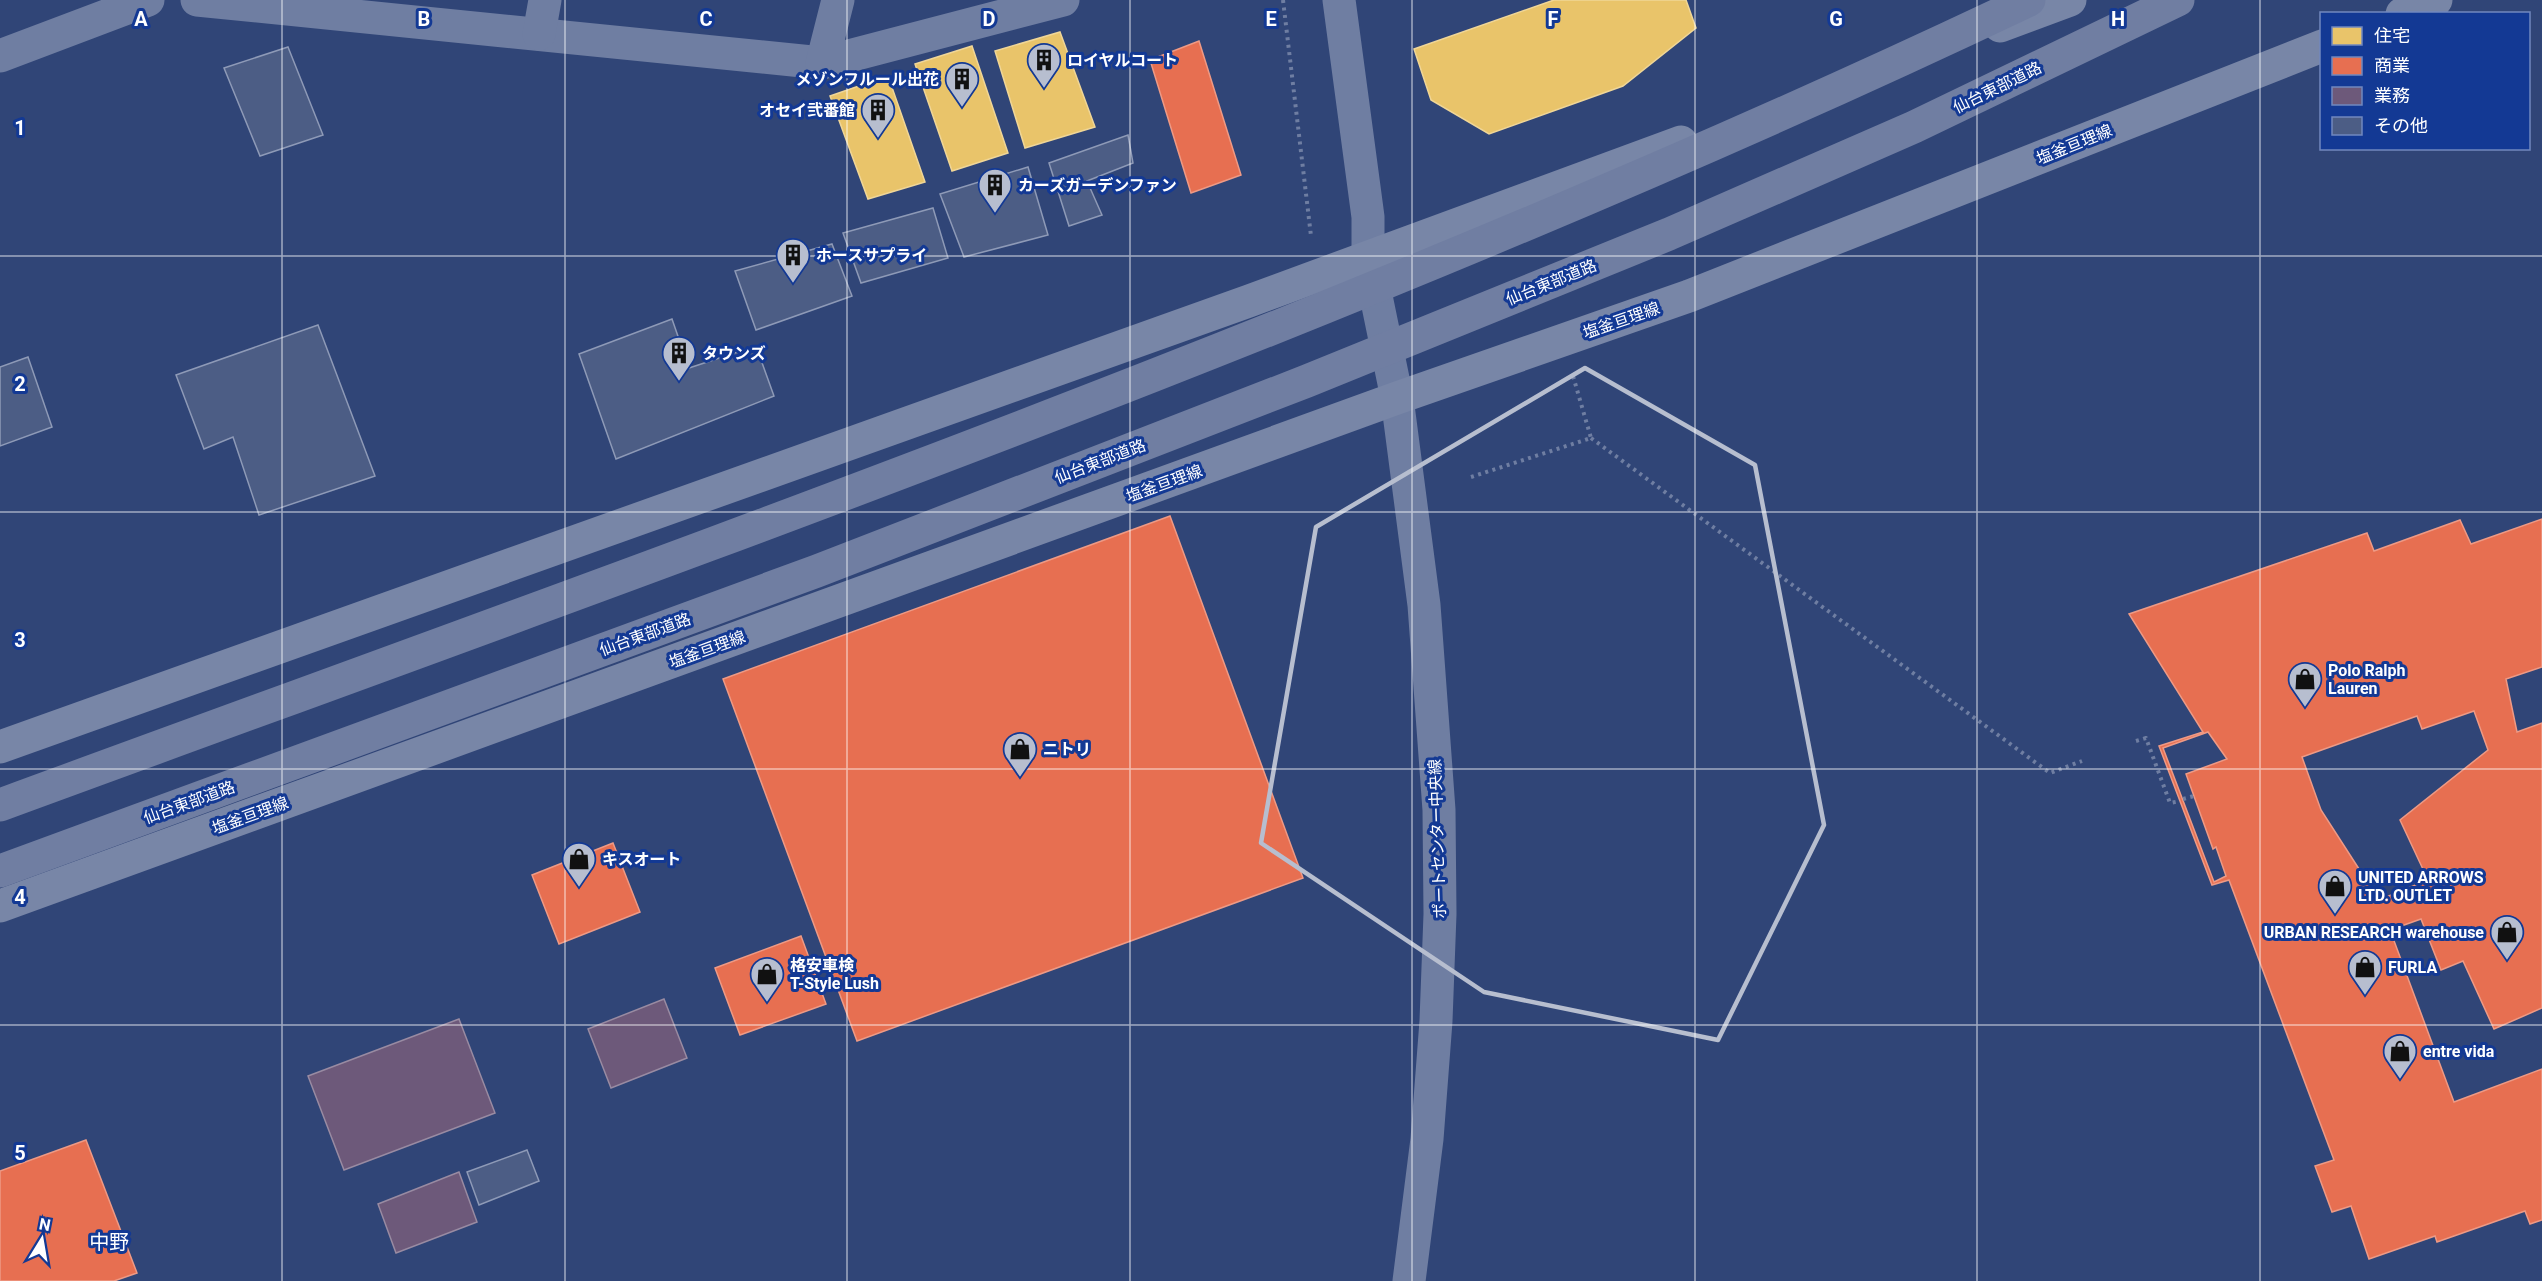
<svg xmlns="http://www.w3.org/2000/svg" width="2542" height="1281" font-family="Roboto,'Noto Sans JP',sans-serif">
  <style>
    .homes { fill: #e9c46a; stroke: #f0d697; stroke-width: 1.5 }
    .shops { fill: #e76f51; stroke: #ee9a85; stroke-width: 1.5; fill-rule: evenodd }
    .offices { fill: #6d597a; stroke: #998ba2; stroke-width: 1.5 }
    .building { fill: #4c5d85; stroke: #8e9ab7; stroke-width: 1.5 }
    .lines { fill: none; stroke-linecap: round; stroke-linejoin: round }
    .path { stroke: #6f7ea2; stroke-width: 4; stroke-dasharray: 3 4.5; stroke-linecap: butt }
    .minor { stroke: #6f7ea2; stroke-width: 33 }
    .major { stroke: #7886a7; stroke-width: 33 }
    .highway-bridge { stroke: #707ea2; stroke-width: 33 }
    .marked { fill: none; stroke: #b7becf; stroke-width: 4.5; stroke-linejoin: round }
    .grid { fill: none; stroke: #fff; stroke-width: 1.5; stroke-opacity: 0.55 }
    .labels { text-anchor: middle; stroke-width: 6; stroke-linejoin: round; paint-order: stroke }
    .poi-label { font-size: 16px; font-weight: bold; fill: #fff; stroke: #133994; text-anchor: start }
    .street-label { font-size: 16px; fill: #fff; stroke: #133994 }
    .quarter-label { font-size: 20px; fill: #fff; stroke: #133994 }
    .grid-label { font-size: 20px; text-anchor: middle; font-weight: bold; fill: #fff; stroke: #133994; stroke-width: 6; stroke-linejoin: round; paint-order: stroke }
  </style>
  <rect width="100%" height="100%" fill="#304577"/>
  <!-- homes -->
  <g class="homes">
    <path d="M1554,0H1686L1696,28L1623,86L1489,134L1431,100L1414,49Z"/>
    <path d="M1060,32L1095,127L1025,148L995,51Z"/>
    <path d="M972,46L1008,153L952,171L915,64Z"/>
    <path d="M888,76L925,182L868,199L830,96Z"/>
  </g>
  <!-- shops -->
  <g class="shops">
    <path d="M1199,41L1241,175L1191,193L1150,60Z"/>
    <path d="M1170,516L1303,878L857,1041L723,679Z"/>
    <path d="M2542,519V667L2506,679L2517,732L2542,723V1008L2494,1029L2463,961L2441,970L2421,919L2390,930L2454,1102L2542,1069V1220L2530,1224L2525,1211L2437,1242L2435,1236L2369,1259L2351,1206L2332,1212L2315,1166L2334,1160L2229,880L2212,885L2159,746L2203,732L2129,614L2367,533L2374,551L2460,520L2471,544ZM2474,711L2488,750L2400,820L2428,880L2379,900L2321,810L2302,757L2417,716L2422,729ZM2208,732L2227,759L2186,774L2213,849L2216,847L2226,876L2214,882L2163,748Z"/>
    <path d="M613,843L640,912L559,944L532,875Z"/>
    <path d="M801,936L826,1004L740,1035L715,968Z"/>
    <path d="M86,1140L137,1273L114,1281H0V1171Z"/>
  </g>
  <!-- offices -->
  <g class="offices">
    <path d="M664,999L687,1058L611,1088L588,1029Z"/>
    <path d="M459,1019L495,1113L344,1170L308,1076Z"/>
    <path d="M459,1172L477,1222L396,1253L378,1204Z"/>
  </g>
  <!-- building -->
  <g class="building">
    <path d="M288,47L323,135L260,156L224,68Z"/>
    <path d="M1128,135L1133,163L1087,181L1102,215L1069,226L1049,163Z"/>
    <path d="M1028,167L1048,235L964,257L940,194Z"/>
    <path d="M933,208L948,258L861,283L843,233Z"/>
    <path d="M832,244L852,296L756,330L735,271Z"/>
    <path d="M672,319L689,368L756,346L774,396L616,459L579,354Z"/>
    <path d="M318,325L375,476L259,515L233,437L204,449L176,375Z"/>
    <path d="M28,357L52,427L0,446V367Z"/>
    <path d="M527,1150L539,1181L479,1205L467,1172Z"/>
  </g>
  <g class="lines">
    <!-- path -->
    <g class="path">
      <path d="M1283,0L1311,236"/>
      <path d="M1591,438L2050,773L2082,761"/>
      <path d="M1471,477L1591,438L1573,376"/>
      <path d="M2136,741L2146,738L2170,803L2180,801"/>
      <path d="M2183,799L2194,796"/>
    </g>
    <!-- minor -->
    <g class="minor">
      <path d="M197,0L822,63"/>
      <path d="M838,0L822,63L1063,0"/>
      <path d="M1339,0L1368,217V257L1397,398L1424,605L1439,810L1440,914L1436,1021L1427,1139L1409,1281"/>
      <path d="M539,34L545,0"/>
      <path d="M0,56L148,0"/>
    </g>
    <!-- major -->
    <g class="major">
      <path d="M2402,14L2436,0"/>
      <path d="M2000,26L2070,0"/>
      <path d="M0,747L1249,301L1681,142"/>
      <path d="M0,906L1397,398L1689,296L2322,46"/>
    </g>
    <!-- highway-bridge -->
    <g class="highway-bridge">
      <path d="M0,805C683,554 1372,313 2029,0"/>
      <path d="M0,871L817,571L1307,381L1669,234L1914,127L2178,0"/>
    </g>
  </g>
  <!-- marked area -->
  <path class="marked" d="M1585,368L1755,465L1824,825L1718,1040L1484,992L1261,843L1316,527Z"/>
  <!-- grid -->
  <path class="grid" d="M282,0V1281M565,0V1281M847,0V1281M1130,0V1281M1412,0V1281M1695,0V1281M1977,0V1281M2260,0V1281M0,256H2542M0,512H2542M0,769H2542M0,1025H2542"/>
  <!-- icons -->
  <defs>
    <g id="building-pin" transform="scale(1.725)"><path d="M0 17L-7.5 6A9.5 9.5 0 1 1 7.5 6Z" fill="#b7becf" stroke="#133994"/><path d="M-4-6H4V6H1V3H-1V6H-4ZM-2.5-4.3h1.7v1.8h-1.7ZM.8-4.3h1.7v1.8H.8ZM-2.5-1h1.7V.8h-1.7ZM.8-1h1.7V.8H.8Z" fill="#111"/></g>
    <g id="shop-pin" transform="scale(1.725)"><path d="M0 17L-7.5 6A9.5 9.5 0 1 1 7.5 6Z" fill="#b7becf" stroke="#133994"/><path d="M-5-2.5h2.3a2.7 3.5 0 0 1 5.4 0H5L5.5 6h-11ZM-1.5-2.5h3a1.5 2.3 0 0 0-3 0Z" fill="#111"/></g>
  </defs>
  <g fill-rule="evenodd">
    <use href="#building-pin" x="1044" y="60"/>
    <use href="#building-pin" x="962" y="79"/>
    <use href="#building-pin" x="878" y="110"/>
    <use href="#building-pin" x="995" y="185"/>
    <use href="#building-pin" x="793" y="255"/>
    <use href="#building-pin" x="679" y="353"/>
    <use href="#shop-pin" x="2305" y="679"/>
    <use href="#shop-pin" x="1020" y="749"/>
    <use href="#shop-pin" x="579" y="859"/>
    <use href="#shop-pin" x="2335" y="886"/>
    <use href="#shop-pin" x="2507" y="932"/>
    <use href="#shop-pin" x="2365" y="967"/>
    <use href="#shop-pin" x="767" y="974"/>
    <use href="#shop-pin" x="2400" y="1051"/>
  </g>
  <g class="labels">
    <!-- poi labels -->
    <g class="poi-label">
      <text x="1067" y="66">ロイヤルコート</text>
      <text x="939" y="85" text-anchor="end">メゾンフルール出花</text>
      <text x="855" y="116" text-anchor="end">オセイ弐番館</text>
      <text x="1018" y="191">カーズガーデンファン</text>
      <text x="816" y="261">ホースサプライ</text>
      <text x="702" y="359">タウンズ</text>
      <text x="2328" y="676">Polo Ralph<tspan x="2328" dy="18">Lauren</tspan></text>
      <text x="1043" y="755">ニトリ</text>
      <text x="602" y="865">キスオート</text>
      <text x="2358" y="883">UNITED ARROWS<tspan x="2358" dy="18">LTD. OUTLET</tspan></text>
      <text x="2484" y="938" text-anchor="end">URBAN RESEARCH warehouse</text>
      <text x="790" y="971">格安車検<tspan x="790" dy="18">T-Style Lush</tspan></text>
      <text x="2388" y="973">FURLA</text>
      <text x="2423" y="1057">entre vida</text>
    </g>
    <!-- street labels -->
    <g class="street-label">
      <text transform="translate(1997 87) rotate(-26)" y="6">仙台東部道路</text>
      <text transform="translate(2074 144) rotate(-22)" y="6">塩釜亘理線</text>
      <text transform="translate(1551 282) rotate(-22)" y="6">仙台東部道路</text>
      <text transform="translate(1621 320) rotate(-19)" y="6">塩釜亘理線</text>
      <text transform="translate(1100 461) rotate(-21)" y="6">仙台東部道路</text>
      <text transform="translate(1164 483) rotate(-20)" y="6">塩釜亘理線</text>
      <text transform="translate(645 634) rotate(-20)" y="6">仙台東部道路</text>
      <text transform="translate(707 649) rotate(-20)" y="6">塩釜亘理線</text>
      <text transform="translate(189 802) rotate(-20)" y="6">仙台東部道路</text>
      <text transform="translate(250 815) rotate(-20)" y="6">塩釜亘理線</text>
      <text transform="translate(1437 839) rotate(-92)" y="6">ポートセンター中央線</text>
    </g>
    <!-- quarter labels -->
    <g class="quarter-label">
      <text x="109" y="1249">中野</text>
    </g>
  </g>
  <g class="grid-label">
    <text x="141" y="26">A</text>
    <text x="424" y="26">B</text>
    <text x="706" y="26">C</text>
    <text x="989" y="26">D</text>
    <text x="1271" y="26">E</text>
    <text x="1553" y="26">F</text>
    <text x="1836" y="26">G</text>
    <text x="2118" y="26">H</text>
    <text x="20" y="135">1</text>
    <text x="20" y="391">2</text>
    <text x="20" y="647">3</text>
    <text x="20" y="904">4</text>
    <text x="20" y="1160">5</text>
  </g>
  <!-- legend -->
  <rect x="2320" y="12" width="210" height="138" fill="#133994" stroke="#7188bf" stroke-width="1.5"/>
  <rect x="2332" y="27" width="30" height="18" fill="#e9c46a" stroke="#7188bf" stroke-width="1.5"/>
  <text x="2374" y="42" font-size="18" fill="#ffffff">住宅</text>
  <rect x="2332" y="57" width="30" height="18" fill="#e76f51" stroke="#7188bf" stroke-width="1.5"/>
  <text x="2374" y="72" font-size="18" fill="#ffffff">商業</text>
  <rect x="2332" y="87" width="30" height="18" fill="#6d597a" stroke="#7188bf" stroke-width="1.5"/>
  <text x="2374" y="102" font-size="18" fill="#ffffff">業務</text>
  <rect x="2332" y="117" width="30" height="18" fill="#4c5d85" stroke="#7188bf" stroke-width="1.5"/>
  <text x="2374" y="132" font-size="18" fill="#ffffff">その他</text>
  <!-- north arrow -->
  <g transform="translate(42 1239) rotate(11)" stroke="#133994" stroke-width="4.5" paint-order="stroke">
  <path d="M0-4.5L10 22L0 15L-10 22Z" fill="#ffffff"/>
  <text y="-9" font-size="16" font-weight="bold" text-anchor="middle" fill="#ffffff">N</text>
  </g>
</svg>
